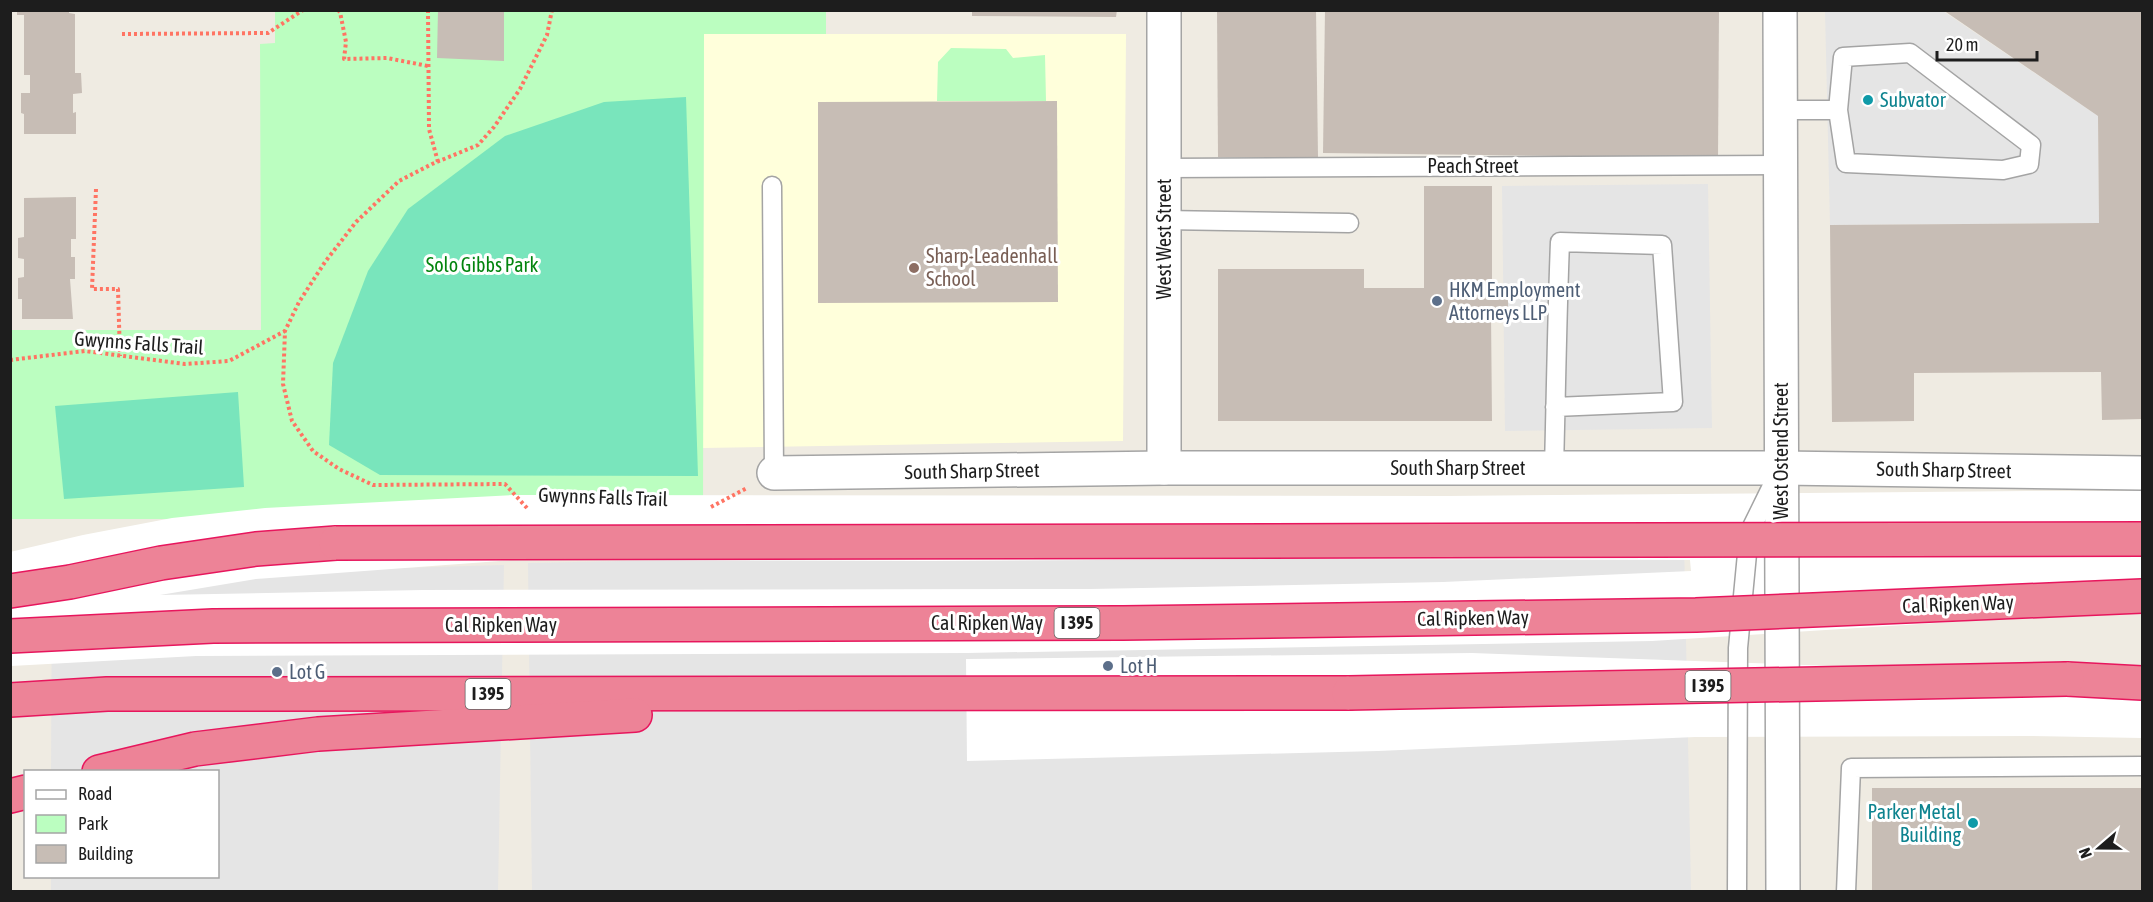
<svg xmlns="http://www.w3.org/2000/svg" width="2153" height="902" font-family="'Asap Condensed',sans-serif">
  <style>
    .education { fill: #ffffdb }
    .park { fill: #bbfec0 }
    .pitch { fill: #79e5bc }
    .parking { fill: #e5e5e5 }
    .pier { fill: #fff; fill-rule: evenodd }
    .building { fill: #c7bdb5 }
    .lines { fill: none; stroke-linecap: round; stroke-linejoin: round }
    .service-casing { stroke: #a4a4a4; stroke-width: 21 }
    .minor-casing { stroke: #a4a4a4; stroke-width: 36 }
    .motorway-casing { stroke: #e7165d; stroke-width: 36 }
    .path { stroke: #ff7463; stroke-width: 4; stroke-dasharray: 3 3; stroke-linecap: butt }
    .service { stroke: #fff; stroke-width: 18 }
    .minor { stroke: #fff; stroke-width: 33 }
    .motorway { stroke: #ed8397; stroke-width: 33 }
    .motorway-bridge-casing { stroke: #e7165d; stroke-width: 36; stroke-linecap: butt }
    .motorway-bridge { stroke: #ed8397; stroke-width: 33 }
    .culture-dot { fill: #0f9aa8; stroke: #fff; stroke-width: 2 }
    .education-dot { fill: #8d6e63; stroke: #fff; stroke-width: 2 }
    .service-dot { fill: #5c6f8a; stroke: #fff; stroke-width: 2 }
    .labels { text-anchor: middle; stroke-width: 6; stroke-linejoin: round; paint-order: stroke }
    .shield { fill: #fff; stroke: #616161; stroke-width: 1.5 }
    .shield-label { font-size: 18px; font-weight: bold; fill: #1d1d1d }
    .culture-label { font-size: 20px; fill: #0d838f; stroke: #fff; text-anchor: start }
    .street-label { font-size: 20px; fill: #1d1d1d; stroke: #fff }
    .education-label { font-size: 20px; fill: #785e54; stroke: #fff; text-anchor: start }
    .park-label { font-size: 20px; fill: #03840e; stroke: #fff }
    .service-label { font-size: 20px; fill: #4e5e75; stroke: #fff; text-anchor: start }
  </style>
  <rect width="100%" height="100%" fill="#efebe2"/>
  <!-- education -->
  <path class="education" d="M704,34H1126L1123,441L703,448Z"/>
  <!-- park -->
  <g class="park">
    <path d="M275,11H826V34H704L703,519H11V330H261L260,44L275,43Z"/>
    <path d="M951,48L1006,49L1013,58L1045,55L1046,101H937L938,62Z"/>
  </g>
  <!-- pitch -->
  <g class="pitch">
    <path d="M686,97L698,476L380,475L329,445L333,363L368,271L408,209L505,136L604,102Z"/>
    <path d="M238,392L244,487L64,499L55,406Z"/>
  </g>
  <!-- parking -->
  <g class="parking">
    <path d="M1825,11H1943L2098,116L2099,223L1830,225Z"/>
    <path d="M1708,184L1712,428L1505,431L1502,186Z"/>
    <path d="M1684,539L1691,891H532L528,563Z"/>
    <path d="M504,565L498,891L51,892V877L218,876V772L51,771L52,573H216Z"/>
  </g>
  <!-- pier -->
  <g class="pier">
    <path d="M2029,491H2142V612L2016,618L1652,641L967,653L196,656L11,666L10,552L83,535L172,518L265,508L513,495L1447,496ZM1288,559L1690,560L1691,571L1443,582L1090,589L423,590L160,595L256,579L512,560L930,561Z"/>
    <path d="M1472,653L1832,666L2142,665V738L2029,736L1695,737L1378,751L967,761L966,659Z"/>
  </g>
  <!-- building -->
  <g class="building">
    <path d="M17,10H69V13L75,14V73H81L82,93L73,94V113L76,112V134H24V114L21,113V93H30V75H24V15H17Z"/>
    <path d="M438,10H504V61L437,58Z"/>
    <path d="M972,10H1117L1116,17L972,16Z"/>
    <path d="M1217,10H1316L1318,157H1218Z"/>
    <path d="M1325,10H1719L1718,158L1323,153Z"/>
    <path d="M1943,10H2142V419L2102,420L2101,372L1914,373V421L1832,422L1830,225L2099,223L2098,116Z"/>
    <path d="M1057,101L1058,302L818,303V102Z"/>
    <path d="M1424,186H1492V291L1508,290V313H1491L1492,421H1218V269H1364V288H1424Z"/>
    <path d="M76,197V239H71V257H75V279H70L73,319H22V299H18V278L24,277V259L18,258V238L24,237V198Z"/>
    <rect x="1872" y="788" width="270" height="103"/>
  </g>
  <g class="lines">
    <!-- service casing -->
    <g class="service-casing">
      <g id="service">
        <path d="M1780,110H1838L1846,163L2003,170L2029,164L2031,145L1910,53L1843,57L1838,110"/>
        <path d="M1164,168L1781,165"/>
        <path d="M772,186L774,473"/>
        <path d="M1164,220L1349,223"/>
        <path d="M1554,468C1556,393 1557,317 1560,242L1662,245L1673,402L1555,407"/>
        <path d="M1737,892L1738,648L1749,533L1776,478"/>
        <path d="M1846,892L1851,768L2142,766"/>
      </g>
    </g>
    <!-- minor casing -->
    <g class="minor-casing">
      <g id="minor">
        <path d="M1780,10L1783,892"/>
        <path d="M1164,468V10"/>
        <path d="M774,473L1164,468H1781L2142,473"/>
      </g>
    </g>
    <!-- motorway casing -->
    <g class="motorway-casing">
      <g id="motorway">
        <path d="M10,591L70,582L161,563L256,549L336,543"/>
        <path d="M2067,679L2142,683"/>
        <path d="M10,700L107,694L1349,693"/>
        <path d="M99,772L195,749L318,734L635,715"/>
        <path d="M10,796L26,792"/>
      </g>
    </g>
    <!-- path -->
    <g class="path">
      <path d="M338,10L340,12L346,42L344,59L387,58L428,66"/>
      <path d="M428,10L429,129L438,162"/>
      <path d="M122,34L268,33L303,10"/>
      <path d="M96,189L92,289H118L120,356"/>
      <path d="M10,360L85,351L185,364L229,361L285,331"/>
      <path d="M711,507L747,488"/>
      <path d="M527,508L505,484L373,485L339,469L313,451L292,421L283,384L285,331L299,302L325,262L356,222L399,181L432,164L478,145L494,127L520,89L547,35L552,10"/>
    </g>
    <!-- service -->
    <use href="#service" class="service"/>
    <!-- minor -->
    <use href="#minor" class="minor"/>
    <!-- motorway -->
    <use href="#motorway" class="motorway"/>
    <!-- motorway-bridge casing -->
    <g class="motorway-bridge-casing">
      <g id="motorway-bridge">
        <path d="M336,543L2142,539"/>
        <path d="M10,636L213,626L1123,623L1696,615L2142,596"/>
        <path d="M1349,693L2067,679"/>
      </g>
    </g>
    <!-- motorway-bridge -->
    <use href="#motorway-bridge" class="motorway-bridge"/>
  </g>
  <!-- markers -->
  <g class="culture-dot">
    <circle cx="1868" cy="100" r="6"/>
    <circle cx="1973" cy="823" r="6"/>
  </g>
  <circle class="education-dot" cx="914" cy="268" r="6"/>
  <g class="service-dot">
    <circle cx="1437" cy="301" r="6"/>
    <circle cx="1108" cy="666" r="6"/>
    <circle cx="277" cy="672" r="6"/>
  </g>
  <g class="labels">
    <!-- shield labels -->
    <g class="shield">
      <rect x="1054.5" y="608" width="45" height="30" rx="4.5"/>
      <rect x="1685.5" y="671" width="45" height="30" rx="4.5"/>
      <rect x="465.5" y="679" width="45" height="30" rx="4.5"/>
    </g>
    <g class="shield-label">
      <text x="1077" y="629">I 395</text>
      <text x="1708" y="692">I 395</text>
      <text x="488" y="700">I 395</text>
    </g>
    <!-- culture labels -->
    <g class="culture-label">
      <text x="1880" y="107">Subvator</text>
      <text x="1961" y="819" text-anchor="end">Parker Metal<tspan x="1961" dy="23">Building</tspan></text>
    </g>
    <!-- street labels -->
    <g class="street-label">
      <text x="1473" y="173">Peach Street</text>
      <text transform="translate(1164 239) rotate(-90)" y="7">West West Street</text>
      <text transform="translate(139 343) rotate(4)" y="7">Gwynns Falls Trail</text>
      <text transform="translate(1781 451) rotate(-90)" y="7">West Ostend Street</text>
      <text x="1458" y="475">South Sharp Street</text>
      <text transform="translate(1944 470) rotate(1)" y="7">South Sharp Street</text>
      <text transform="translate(972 471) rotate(-1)" y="7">South Sharp Street</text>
      <text transform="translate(603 497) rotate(2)" y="7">Gwynns Falls Trail</text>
      <text transform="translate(1958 604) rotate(-2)" y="7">Cal Ripken Way</text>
      <text transform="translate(1473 618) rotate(-1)" y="7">Cal Ripken Way</text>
      <text x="987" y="630">Cal Ripken Way</text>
      <text x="501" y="632">Cal Ripken Way</text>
    </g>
    <!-- education labels -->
    <g class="education-label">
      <text x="926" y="263">Sharp-Leadenhall<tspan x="926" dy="23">School</tspan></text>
    </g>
    <!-- park labels -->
    <g class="park-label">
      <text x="482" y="272">Solo Gibbs Park</text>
    </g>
    <!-- service labels -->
    <g class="service-label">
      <text x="1449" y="297">HKM Employment<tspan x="1449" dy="23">Attorneys LLP</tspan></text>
      <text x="1120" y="673">Lot H</text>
      <text x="289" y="679">Lot G</text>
    </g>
  </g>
  <!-- border -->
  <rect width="2153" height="902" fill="none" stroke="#1d1d1d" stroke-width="24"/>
  <!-- legend -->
  <rect x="24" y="770" width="195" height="108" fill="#ffffff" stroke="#a5a5a5" stroke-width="1.5"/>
  <rect x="36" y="790" width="30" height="9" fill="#ffffff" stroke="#a5a5a5" stroke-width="1.5"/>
  <text x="78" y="800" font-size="18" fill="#1d1d1d">Road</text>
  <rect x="36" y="815" width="30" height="18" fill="#bbfec0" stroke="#a5a5a5" stroke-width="1.5"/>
  <text x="78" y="830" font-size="18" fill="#1d1d1d">Park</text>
  <rect x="36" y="845" width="30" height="18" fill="#c7bdb5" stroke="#a5a5a5" stroke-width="1.5"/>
  <text x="78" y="860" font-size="18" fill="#1d1d1d">Building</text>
  <!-- north arrow -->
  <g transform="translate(2099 848) rotate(250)" stroke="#ffffff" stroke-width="4.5" paint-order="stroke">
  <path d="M0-4.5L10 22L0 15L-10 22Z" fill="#1d1d1d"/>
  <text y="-9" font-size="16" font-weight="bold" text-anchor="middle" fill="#1d1d1d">N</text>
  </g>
  <!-- scale -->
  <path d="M1937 51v9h100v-9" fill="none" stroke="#1d1d1d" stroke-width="3"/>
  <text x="1946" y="51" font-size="18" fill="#1d1d1d" stroke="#ffffff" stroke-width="4.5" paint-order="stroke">20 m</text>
</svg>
